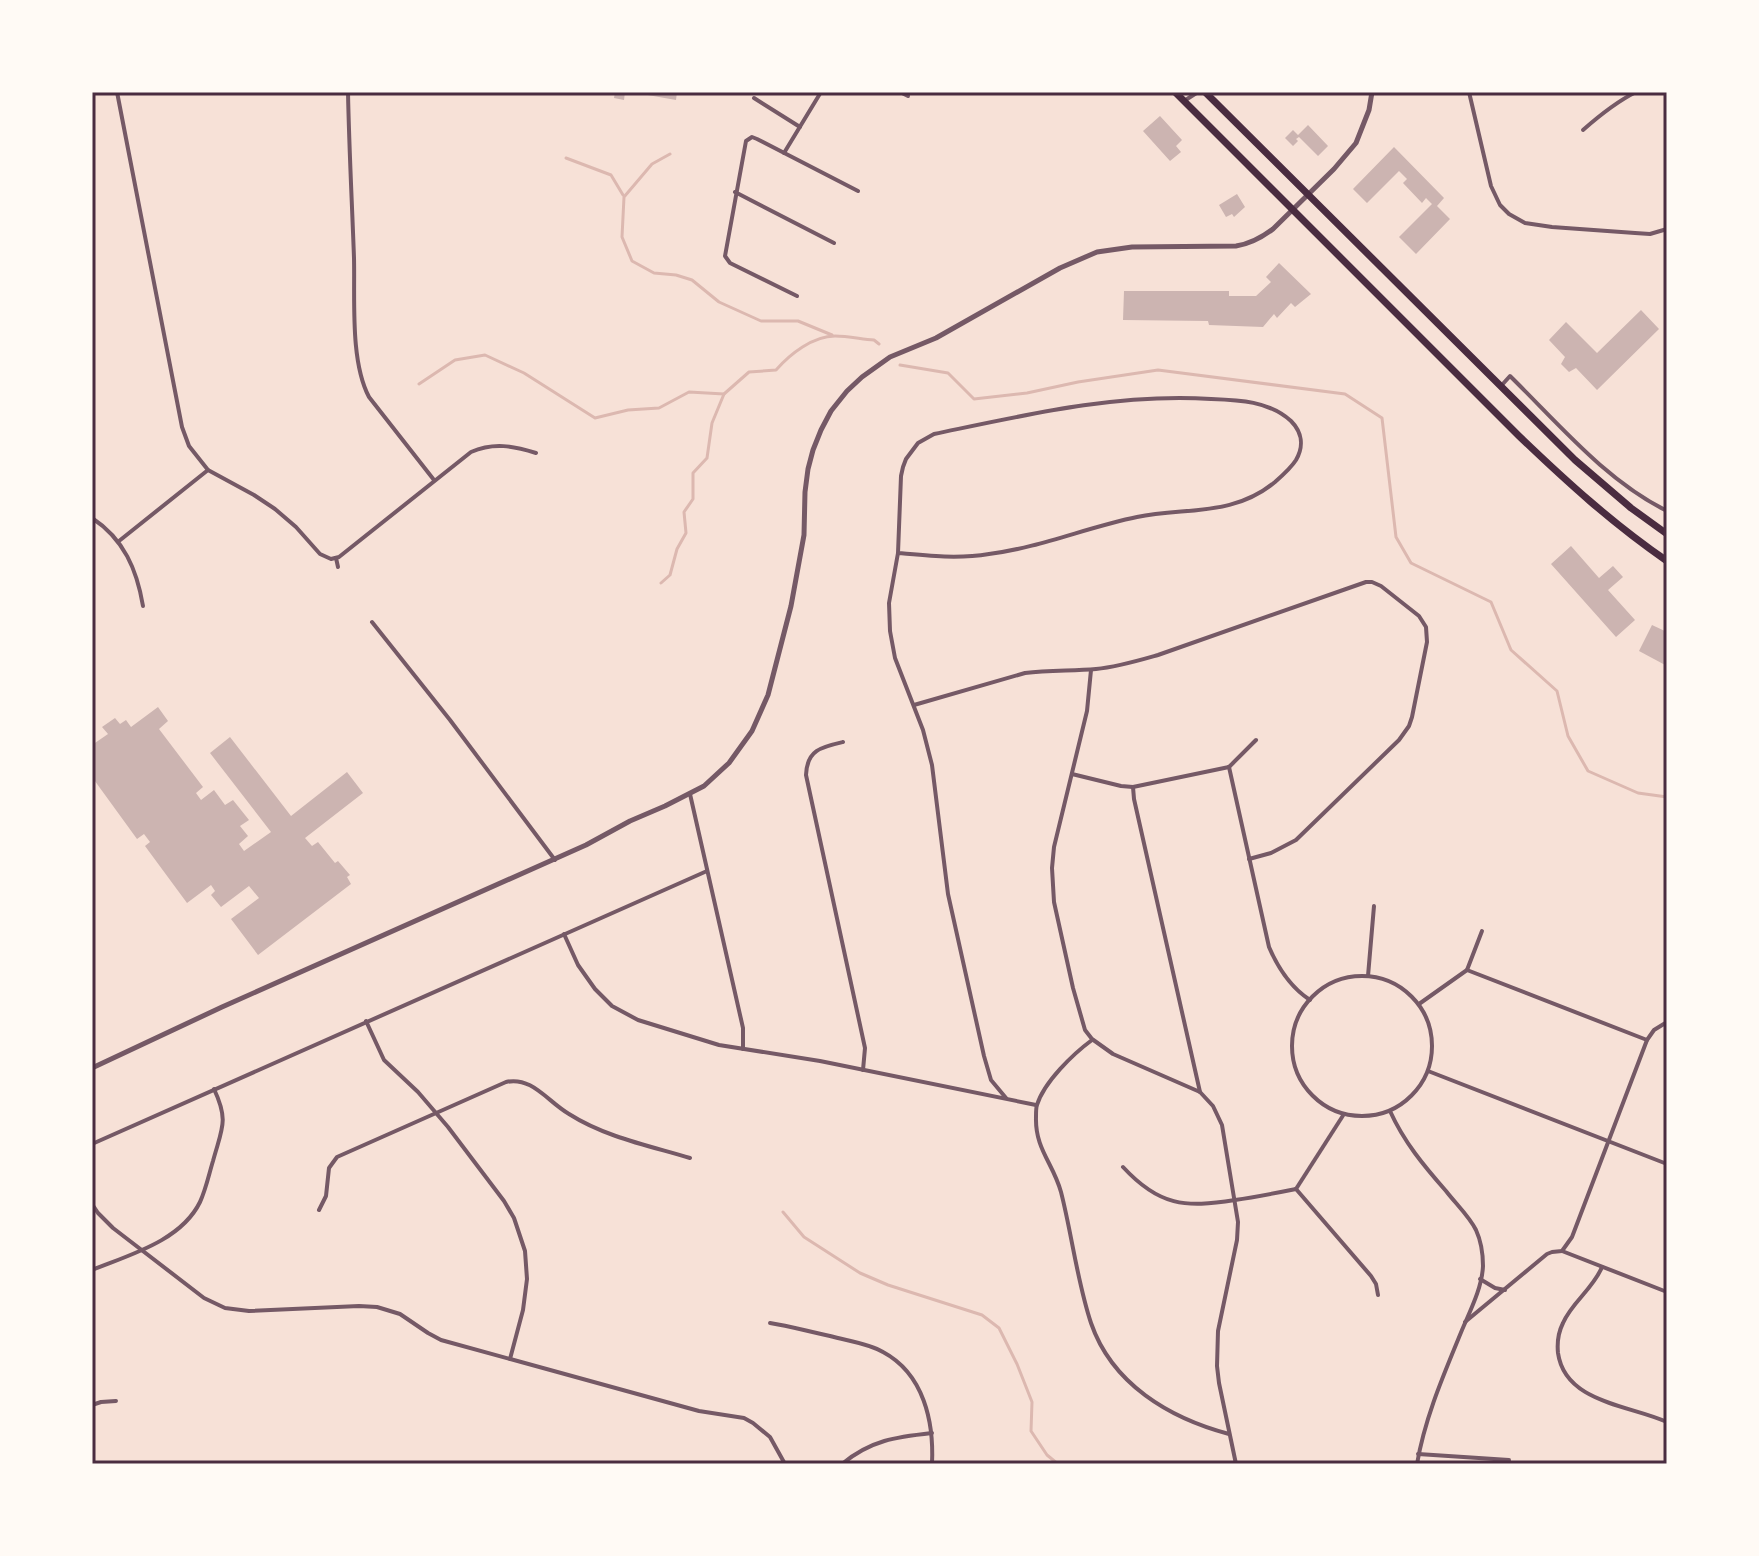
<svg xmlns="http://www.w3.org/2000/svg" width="1759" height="1556" font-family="Spectral,serif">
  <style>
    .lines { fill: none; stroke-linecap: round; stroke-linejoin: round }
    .stream { stroke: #dcb8b0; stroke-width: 3 }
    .building { fill: #ccb4b1 }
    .minor { stroke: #755966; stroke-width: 4 }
    .tertiary { stroke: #755966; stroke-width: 5 }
    .trunk { stroke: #4a2c40; stroke-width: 7 }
    .neatline { fill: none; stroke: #4a2c40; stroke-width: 3 }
  </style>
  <rect width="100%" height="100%" fill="#f7e1d7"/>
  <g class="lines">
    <!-- stream -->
    <g class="stream">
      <path d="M670,154L652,164L624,197L622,237L632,261L654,273L676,275L692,280L719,302L761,321H798L832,335"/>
      <path d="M566,158L611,175L623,195"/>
      <path d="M900,365L948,373L974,399L1027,393L1078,382L1158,370L1345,394L1382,418L1396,537L1411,563L1491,602L1511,650L1557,691L1568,736L1588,771L1638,793L1667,797"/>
      <path d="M419,384L455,360L485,355L524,373L595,418L628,410L659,408L689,392L724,394L749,372L776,370C790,354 813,336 835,336C848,336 861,339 874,340L879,344"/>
      <path d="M661,583L670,575L677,549L686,533L684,512L693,499V473L707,458L712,423L724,394"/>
      <path d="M783,1212L804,1237L860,1273L888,1285L982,1315L999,1328L1017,1364L1032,1402L1031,1431L1047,1455L1058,1464"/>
    </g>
  </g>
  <!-- building -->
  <g class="building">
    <path d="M615,92H625L624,100L614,98Z"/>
    <path d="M643,92H677L676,100L642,94Z"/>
    <path d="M1160,116L1182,140L1176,146L1181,152L1170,161L1143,131Z"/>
    <path d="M1308,125L1328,146L1318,156L1299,137L1296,139L1298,141L1293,146L1285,138L1293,130L1298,135Z"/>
    <path d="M1394,147L1444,198L1437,206L1450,219L1416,254L1399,237L1432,204L1426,198L1422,203L1403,183L1407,179L1399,171L1367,203L1353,189Z"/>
    <path d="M1237,194L1245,207L1234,217L1232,214L1226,217L1219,205Z"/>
    <path d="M1279,263L1311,294L1295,307L1291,303L1277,318L1274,314L1263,327L1209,325L1208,321L1123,320L1124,291H1229V296H1256L1271,282L1266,277Z"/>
    <path d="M1641,310L1659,329L1597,390L1576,368L1569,372L1561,364L1565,357L1549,340L1566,322L1597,353Z"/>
    <path d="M1571,546L1599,578L1613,566L1623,577L1608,590L1635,620L1616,637L1551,564Z"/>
    <path d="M1652,625L1667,632V666L1639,651Z"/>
    <path d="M158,707L168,721L159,729L203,787L196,793L201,800L214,790L225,805L233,800L249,820L240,826L248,836L239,844L244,851L271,832L210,753L230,737L291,816L347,772L363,793L305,838L312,846L318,842L335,863L338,861L350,875L347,877L351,884L258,955L231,919L259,898L249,886L221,907L211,895L215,891L211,885L187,903L145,846L150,842L144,834L137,839L92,777V745L108,734L102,727L115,718L120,724L126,720L131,727Z"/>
  </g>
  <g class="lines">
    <!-- minor -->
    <g class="minor">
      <path d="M117,92L182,427L189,446L208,470L254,495L275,509L296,527L320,554L331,559L339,557L471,452C494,442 513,446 536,453"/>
      <path d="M348,92C349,147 352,202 354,258C355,299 350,361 369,397L434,480"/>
      <path d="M900,92L908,96"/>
      <path d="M1469,92L1491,186L1500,205L1509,214L1525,223L1552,227L1635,233L1650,234L1667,229"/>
      <path d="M754,98L800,127"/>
      <path d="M1184,101L1198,92"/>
      <path d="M1583,130C1600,115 1616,102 1636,92"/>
      <path d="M784,153L821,92"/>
      <path d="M735,192L834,243"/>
      <path d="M797,296L730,263L725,256L746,141L752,137L757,139L858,191"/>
      <path d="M1501,386L1510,376C1559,424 1605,480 1667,511"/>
      <path d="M92,518C124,539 137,570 143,606"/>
      <path d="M119,541L208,470"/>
      <path d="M898,553C929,556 959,559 989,554C1038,548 1088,527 1137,517C1186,507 1233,517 1275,482C1283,475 1291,468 1296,460C1304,446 1302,432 1291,421C1269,401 1239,400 1211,399C1117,393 1025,415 934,434L918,443L906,459L903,467L901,476L898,553L889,603L890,631L895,658L923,730L932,765L948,894L984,1056L991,1080L1006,1098"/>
      <path d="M336,558L338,567"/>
      <path d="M372,622L450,720L555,860"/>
      <path d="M1091,670L1087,711L1054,847L1052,868L1054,902L1073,988L1085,1030L1092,1039L1113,1054L1200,1092L1213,1106L1222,1125L1238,1222L1237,1240L1218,1331L1217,1366L1219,1383L1236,1464"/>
      <path d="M914,705L1025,673C1049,670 1072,671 1096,669C1117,667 1137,661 1158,655L1366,582H1372L1381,586L1419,616L1426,627L1427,642L1412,717L1409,726L1399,740L1296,840L1271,853L1249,859"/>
      <path d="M843,742C821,747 807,750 806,775L865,1048L863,1070"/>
      <path d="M1229,767L1269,947C1278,968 1290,987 1310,1000"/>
      <path d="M1229,767L1256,740"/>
      <path d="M1072,774L1121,786L1133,787L1229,767"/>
      <path d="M1133,787L1134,799L1200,1092"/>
      <path d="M690,794L743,1028V1049"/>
      <path d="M564,934L578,965L595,989L612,1006L638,1020L719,1045L820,1061L1036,1105"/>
      <path d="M1467,970L1647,1040"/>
      <path d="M1368,976L1374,906"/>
      <circle cx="1362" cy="1046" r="70"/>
      <path d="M1419,1004L1467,970L1482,931"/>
      <path d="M366,1021L384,1060L418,1092L448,1127L504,1201L514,1218L525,1251L527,1279L523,1310L510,1359"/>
      <path d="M1092,1040C1073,1054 1044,1082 1037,1105C1036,1107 1036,1115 1036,1117C1035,1149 1053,1163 1061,1192C1072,1235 1077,1281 1091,1323C1112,1384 1169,1418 1229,1434"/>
      <path d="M1428,1071L1667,1164"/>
      <path d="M1390,1111C1404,1142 1424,1166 1446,1191C1456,1204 1469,1216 1476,1230C1481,1241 1483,1254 1483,1266C1482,1288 1470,1311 1462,1330C1444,1374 1425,1417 1417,1464"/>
      <path d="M92,1144L707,871"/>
      <path d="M1123,1167C1159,1206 1185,1208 1235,1200C1256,1197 1276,1193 1296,1189"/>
      <path d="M1296,1189L1371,1276L1376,1284L1378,1295"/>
      <path d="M1296,1189L1344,1114"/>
      <path d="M92,1204L98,1213L113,1228L204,1298L225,1308L249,1311L359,1306L377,1307L400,1314L428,1333L441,1340L699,1411L744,1418L753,1423L770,1437L785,1464"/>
      <path d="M319,1210L326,1196L329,1168L337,1157L506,1082C532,1076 548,1102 569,1114C605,1137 650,1146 690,1158"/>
      <path d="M1562,1251L1667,1292"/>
      <path d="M1602,1267C1593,1289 1572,1302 1563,1323C1558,1333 1557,1343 1558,1353C1565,1403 1630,1405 1667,1422"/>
      <path d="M92,1270C129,1255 181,1241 200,1202C206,1189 209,1174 213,1161C222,1128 229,1121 214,1089"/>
      <path d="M1480,1279L1495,1288L1505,1290"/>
      <path d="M1465,1322L1547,1254L1552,1252L1562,1251L1572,1237L1647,1040L1654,1030L1667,1022"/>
      <path d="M770,1323C790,1326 810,1332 830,1336C848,1341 868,1343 883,1352C924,1374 934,1422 932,1464"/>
      <path d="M92,1405L101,1402L116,1401"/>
      <path d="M1418,1454L1509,1460"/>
      <path d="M842,1464C871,1440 896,1437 932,1433"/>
    </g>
    <!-- tertiary -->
    <path class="tertiary" d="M92,1068L222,1007L586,845L630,821L665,806L704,786L729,763L752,731L768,695L791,606L804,535L805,492L808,469L813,450L821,430L831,411L847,391L862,377L890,357L936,338L1060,268L1097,252L1132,247L1236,246C1250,244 1261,238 1273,229L1334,169L1356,143L1369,110L1372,92"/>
    <!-- trunk -->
    <g class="trunk">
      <path d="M1175,92L1519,436C1567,482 1612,523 1667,561"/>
      <path d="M1205,92L1575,460L1631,508L1667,534"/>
    </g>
  </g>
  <!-- border -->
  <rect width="1759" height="1556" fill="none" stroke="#fffaf5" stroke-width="188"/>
  <rect x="94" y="94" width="1571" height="1368" class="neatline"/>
</svg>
